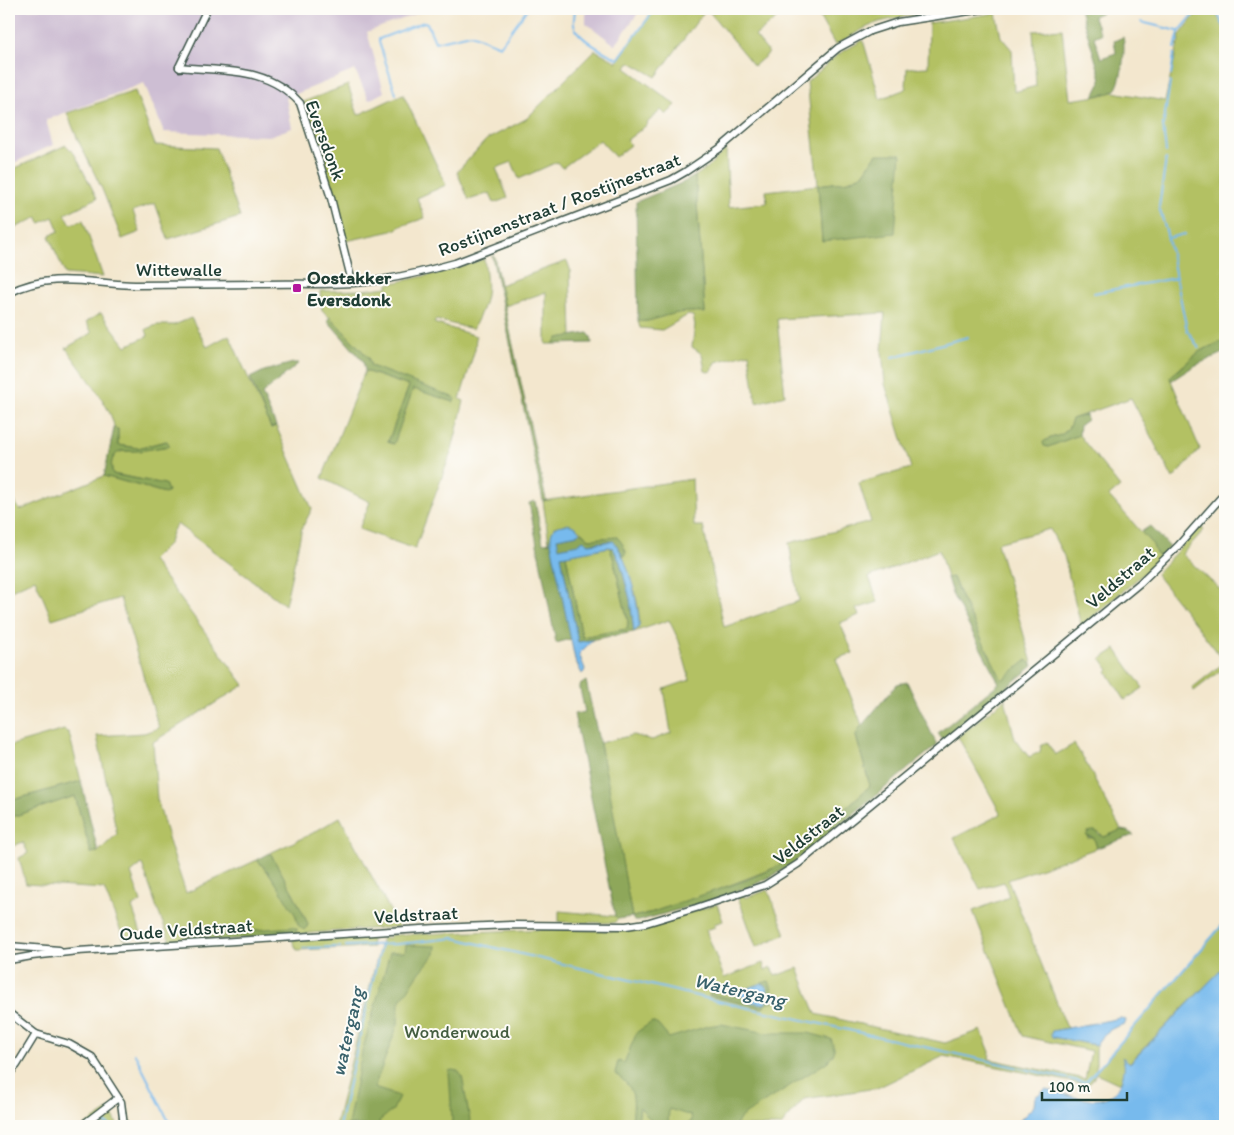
<svg xmlns="http://www.w3.org/2000/svg" width="1234" height="1135" font-family="Itim,sans-serif">
  <style>
    .industrial { fill: #cdbed3 }
    .green { fill: #b3c164; stroke: #697f4c; fill-rule: evenodd }
    .forest { fill: #8ea75a; stroke: #567247 }
    .water { fill: #77baed; stroke: #4b7c90 }
    .lines { fill: none; stroke-linecap: round; stroke-linejoin: round }
    .stream { stroke: #77baed; stroke-width: 2 }
    .minor-casing { stroke: #3f564b; stroke-width: 9 }
    .minor { stroke: #fff; stroke-width: 6 }
    .poi-dot { fill: #b5179e; stroke: #fdfcf7; stroke-width: 2 }
    .labels { text-anchor: middle; stroke-width: 4; stroke-linejoin: round; paint-order: stroke }
    .street-label { font-size: 19px; fill: #1f3d34; stroke: #fdfcf7 }
    .poi-label { font-size: 19px; font-weight: bold; fill: #1f3d34; stroke: #fdfcf7; text-anchor: start }
    .park-label { font-size: 19px; fill: #445e40; stroke: #fdfcf7 }
    .water-label { font-size: 20px; font-style: italic; fill: #39626c; stroke: #fdfcf7 }
  </style>
  <rect width="100%" height="100%" fill="#fdfcf7"/>
  <filter id="ink" filterUnits="userSpaceOnUse"><feTurbulence type="fractalNoise" baseFrequency=".02" numOctaves="2"/><feDisplacementMap in="SourceGraphic" scale="10" xChannelSelector="R" yChannelSelector="G"/><feConvolveMatrix kernelMatrix="1 2 1 2 8 2 1 2 1" color-interpolation-filters="sRGB"/></filter>
  <filter id="wash" filterUnits="userSpaceOnUse"><feTurbulence type="fractalNoise" baseFrequency=".0096" numOctaves="4" result="noise"/><feDisplacementMap in="SourceGraphic" scale="20" xChannelSelector="R" yChannelSelector="G"/><feGaussianBlur stdDeviation="1.12" result="paint"/><feColorMatrix in="noise" values="0 0 0 0 0 0 0 0 0 0 0 0 0 0 0 0 0 1.4 0 .05"/><feComposite in="paint" operator="in"/></filter>
  <g filter="url(#wash)">
    <rect width="100%" height="100%" fill="#f3e7ce"/>
    <!-- industrial -->
    <g class="industrial">
      <path d="M9,9H429L367,32L384,92L369,100L355,70L286,98L292,128L269,136L164,132L144,83L46,120L53,145L9,165Z"/>
      <path d="M586,9H641L615,45L586,23Z"/>
    </g>
    <!-- green -->
    <g class="green">
      <path d="M654,9H706L656,77L630,62L626,68L676,105L666,115L661,110L647,123L648,124L627,140L630,145L615,157L600,140L562,168L557,162L519,179L512,162L496,168L508,198L494,203L490,193L469,200L457,172L486,140L526,119L595,50L617,62Z"/>
      <path d="M707,9H778L782,14L755,36L769,53L754,66Z"/>
      <path d="M815,9H938L879,22L865,28L835,45Z"/>
      <path d="M1200,9H1214L1225,30V340L1200,351L1170,378L1200,449L1173,479L1131,398L1072,419C1067,436 1061,434 1046,440L1048,447L1079,435L1120,487L1109,496L1153,545L1156,554L1163,557L1082,626L1079,618L1064,556L1050,529L997,543L1033,666L1027,661L1002,681L961,597L953,578H947L939,550L869,577L878,602L856,609L859,615L840,623L853,653L836,659L862,725L856,736L870,786L796,853L774,868L712,892L647,914L632,917L600,743L633,735L652,740L671,733L664,689L690,680L679,641L669,620L634,632L639,627C641,603 630,579 623,557L626,552L617,537L590,539C588,538 586,536 584,534C575,525 566,523 554,527L549,543L543,501L692,479L694,526H703L724,627L799,601L789,543L871,522L859,483L911,468L885,384L882,351L885,313L777,319L785,395L756,403L749,353L716,362L712,371L708,372L705,371L702,354L692,347L695,325L693,316L688,315L662,330L640,328L638,321C649,323 658,317 669,315C681,311 692,312 705,312L695,176L706,169L726,149L729,207L767,203L766,191L818,185L807,82L837,55L863,40L880,99L906,89L907,68L928,67L929,23L996,13L1001,37L1012,50L1014,92L1036,86L1033,31L1062,29L1070,100L1097,96L1113,92L1165,101L1180,35ZM877,154L822,241L818,185L849,181L863,174Z"/>
      <path d="M348,85L358,115L403,94L446,185L417,198L425,218L401,226L392,231L346,241L303,102Z"/>
      <path d="M135,91L155,145L216,148L240,217L168,239L155,203L133,211L140,232L122,239L102,189L78,140L67,113Z"/>
      <path d="M66,145L74,153L97,198L65,214L71,224L83,220L103,277L65,274L49,236L59,231L53,217L40,223L38,217L13,229L9,223V171Z"/>
      <path d="M484,259C489,292 488,299 473,329L436,320L434,323L476,336L475,349L460,399L464,401L452,450L415,549L359,529L370,502L322,478L365,371L409,386L388,442L393,444L413,388L454,402L371,366L368,357L322,310L320,291L363,290L388,287V284L443,272Z"/>
      <path d="M567,261L570,269L572,336L558,338L553,344H546V292L505,306L500,285Z"/>
      <path d="M101,313L126,346L148,336L146,329L157,325H174L191,318L207,347L229,335L271,428L276,426L312,509L302,528L285,605L177,524L172,532L169,543L152,560L244,685L153,742L157,799L171,848L186,893L257,860C272,876 292,900 298,922L307,927L308,924L293,893L270,853L311,834L340,817L399,927L296,934L297,929L228,932L201,931L190,943H171L158,911L142,864L131,873L141,902L132,907L141,933L124,939L104,889L26,884L19,858L28,853L23,842L13,846L9,837V818L75,796L91,853L98,852L117,834L97,736L144,733L159,728L120,598L52,619L35,579L9,591V493L20,510L104,476L165,493L168,491L165,484L113,474C106,446 124,453 141,450C149,449 157,446 165,447L166,441L138,448L118,445V429L114,428C114,409 78,366 66,348L92,333L86,322Z"/>
      <path d="M1200,526L1204,530L1182,554L1225,594V667L1194,691L1192,688L1225,662L1156,574Z"/>
      <path d="M609,547L613,557L628,622L627,629L582,637L566,555Z"/>
      <path d="M1116,649L1143,688L1125,700L1107,672L1109,670L1101,659Z"/>
      <path d="M1005,699L1015,739L1029,757L1040,752L1041,746L1047,742L1055,755L1074,744L1084,759L1121,830L1104,837L1099,832L1087,838H1094L1097,848L1008,880L1067,1028L1052,1031V1037L1096,1045V1072L1225,921V966L1129,1063L1123,1058L1126,1066L1120,1084L1096,1073L1092,1081L1087,1085L944,1056L877,1088L804,1099L781,1126H335L382,938H389L390,935L552,929L613,931L636,929L717,904L723,921L714,924L715,927L706,930L724,978L763,963L765,970L771,967L775,976L798,968L816,1014L945,1043L981,1030L990,1052L989,1059L1085,1079L1091,1051L1023,1036L973,911L1009,897L1004,882L980,889L954,838L1001,814L958,737Z"/>
      <path d="M64,730L69,733L81,781L9,801V746Z"/>
      <path d="M768,890L786,934L756,947L738,897L744,895L745,898Z"/>
      <path d="M559,911L615,916L618,919L614,923L559,922Z"/>
      <path d="M371,936L372,947L297,950L292,940Z"/>
      <path d="M110,1109L118,1126H84Z"/>
    </g>
    <!-- forest -->
    <g class="forest">
      <path d="M1080,9H1109L1093,16L1101,34L1094,37L1101,58L1116,53L1114,41L1123,37C1126,47 1122,85 1114,91C1109,94 1100,95 1094,96L1101,82L1100,75Z"/>
      <path d="M877,154H901L895,233L822,241L818,185L849,181L863,174Z"/>
      <path d="M695,176L705,313C692,311 681,312 669,315C658,317 649,323 638,321L636,202L684,182Z"/>
      <path d="M492,256H494L546,500L543,501Z"/>
      <path d="M330,317L368,357L371,366L455,398L454,402L413,389L394,444L388,442L409,386L365,371L363,361L327,320Z"/>
      <path d="M588,333L591,337L592,343L553,344L558,338Z"/>
      <path d="M1225,340V352L1194,366L1171,381L1170,377L1200,351Z"/>
      <path d="M293,363H299L262,394L276,426L271,428L250,378L264,371Z"/>
      <path d="M1086,415L1087,420L1080,425L1079,435L1048,447L1044,446L1043,442C1059,432 1065,440 1072,419Z"/>
      <path d="M114,428L118,429V445L138,448L167,441L170,446L139,451H120C111,457 110,464 113,474L116,475L165,484L168,491L165,493L104,476Z"/>
      <path d="M535,501L543,543L551,542L571,639L556,643L529,503Z"/>
      <path d="M1150,526L1169,546L1163,557L1156,554L1153,545L1141,532Z"/>
      <path d="M580,532L584,534L587,538L590,539L617,537L622,543L626,552L623,557C619,549 617,542 608,541L558,548L557,538L578,534Z"/>
      <path d="M609,547L613,548L620,562L630,599L634,632L578,642L561,556L566,555L582,637L627,629L628,622L613,557Z"/>
      <path d="M953,577L961,597L1002,680L1027,660L1033,666L942,740L938,733L999,683L952,594L947,578Z"/>
      <path d="M586,681L609,787L632,917L647,914L746,880L774,868L796,853L870,786L856,736L858,730L897,684L907,682L937,745L795,862C750,894 692,905 639,921H634L632,917L618,919L615,916L574,714L585,712L580,689V685Z"/>
      <path d="M81,781L98,852L91,853L75,796L9,818V801Z"/>
      <path d="M1121,830L1127,831L1134,835L1097,848L1094,838L1086,836L1088,832C1099,829 1096,833 1104,837Z"/>
      <path d="M270,853L293,893L308,924L307,927L304,930L298,925L296,916L279,888L269,873L257,860Z"/>
      <path d="M292,927L297,929L296,934L190,943L189,934L201,931L228,932Z"/>
      <path d="M406,945L436,946L435,954L420,972L399,1003L398,1024L374,1088L399,1096L393,1110L379,1121L380,1126L348,1125L362,1052L390,952H405Z"/>
      <path d="M769,981L776,1001L765,1004L763,1008L709,996L710,993L732,998L735,993L751,998V1002L766,986L762,983Z"/>
      <path d="M652,1022L658,1025L669,1038L708,1026L721,1024L767,1033H808L831,1039C836,1052 836,1052 827,1062L741,1117L736,1126H684L692,1121L691,1116L669,1109L668,1126H655L640,1107L638,1124H647L648,1126H632C633,1101 639,1090 615,1074L618,1061L624,1063L637,1032Z"/>
      <path d="M452,1070L458,1071L462,1076L471,1126H451L452,1119L449,1071Z"/>
    </g>
    <!-- water -->
    <g class="water">
      <path d="M568,524L576,527L580,532L578,534L557,538L559,548L578,544L583,540L589,544L613,541C627,554 640,608 639,627L634,632L630,599L620,562L613,548L609,547L561,556L578,642L593,640L579,654L585,669L584,672L582,674L575,660L551,542C550,528 555,526 568,524Z"/>
      <path d="M1225,966V1126H1016L1017,1123L1034,1106L1035,1097L1046,1089C1070,1095 1111,1114 1122,1079C1124,1070 1126,1066 1122,1057L1130,1063Z"/>
      <path d="M762,983C770,988 769,997 765,1004L750,1002L751,998L736,995L735,993Z"/>
      <path d="M1121,1018L1126,1020L1125,1024C1112,1027 1102,1034 1096,1045L1052,1037L1051,1034L1052,1031Z"/>
    </g>
    <g class="lines">
      <!-- stream -->
      <g class="stream">
        <path d="M575,9C575,14 573,20 574,25C577,39 606,53 618,59L655,9"/>
        <path d="M1215,9L1225,28"/>
        <path d="M1141,22L1178,31"/>
        <path d="M1175,48L1179,32L1198,9"/>
        <path d="M1171,75L1174,54"/>
        <path d="M396,94L379,42V39L424,22L427,23L435,42L471,34L500,46L527,9"/>
        <path d="M1166,152L1163,126L1170,82"/>
        <path d="M1166,159L1159,207L1167,234L1187,330L1199,348"/>
        <path d="M1168,238L1185,234"/>
        <path d="M1094,293L1175,278"/>
        <path d="M893,357L968,337"/>
        <path d="M346,946L398,944L454,938L722,1002L1083,1082L1087,1081L1225,922"/>
        <path d="M303,948L340,947"/>
        <path d="M135,1054L171,1126"/>
        <path d="M95,1126C101,1122 105,1122 111,1126"/>
        <path d="M339,1126L381,945"/>
      </g>
    </g>
  </g>
  <g filter="url(#ink)">
    <g class="lines">
      <!-- minor casing -->
      <g class="minor-casing">
        <g id="minor">
          <path d="M179,67C224,72 267,66 300,103L331,198L352,282"/>
          <path d="M180,68L179,67L207,9"/>
          <path d="M9,293C51,271 90,284 135,285C178,285 221,284 264,284C303,283 343,286 381,280C406,276 430,270 455,263L671,180L685,172L719,149L838,48L870,31L898,22L983,9"/>
          <path d="M9,946L59,950"/>
          <path d="M9,960L32,956L78,951L437,928L511,925L626,926L646,923L696,908L765,885L798,864L1140,583L1178,546L1225,493"/>
          <path d="M9,1013L36,1034L69,1044L92,1057L121,1102L124,1126"/>
          <path d="M9,1074L17,1065L36,1034"/>
          <path d="M81,1126L118,1098"/>
        </g>
      </g>
      <!-- minor -->
      <use href="#minor" class="minor"/>
    </g>
  </g>
  <!-- markers -->
  <rect class="poi-dot" x="292" y="283" width="10" height="10" rx="2.5"/>
  <g class="labels">
    <!-- street labels -->
    <g class="street-label">
      <text transform="translate(326 140) rotate(70)" y="7">Eversdonk</text>
      <text transform="translate(559 204) rotate(-21)" y="7">Rostijnenstraat / Rostijnestraat</text>
      <text x="179" y="276">Wittewalle</text>
      <text transform="translate(1120 577) rotate(-41)" y="7">Veldstraat</text>
      <text transform="translate(808 834) rotate(-38)" y="7">Veldstraat</text>
      <text transform="translate(416 914) rotate(-3)" y="7">Veldstraat</text>
      <text transform="translate(186 929) rotate(-4)" y="7">Oude Veldstraat</text>
    </g>
    <!-- poi labels -->
    <g class="poi-label">
      <text x="307" y="284">Oostakker<tspan x="307" dy="22">Eversdonk</tspan></text>
    </g>
    <!-- park labels -->
    <g class="park-label">
      <text x="457" y="1038">Wonderwoud</text>
    </g>
    <!-- water labels -->
    <g class="water-label">
      <text transform="translate(740 990) rotate(13)" y="7">Watergang</text>
      <text transform="translate(347 1032) rotate(-77)" y="7">watergang</text>
    </g>
  </g>
  <!-- margin -->
  <rect width="1234" height="1135" fill="none" stroke="#fdfcf7" stroke-width="30"/>
  <!-- scale -->
  <path d="M1042 1092v8h85v-8" fill="none" stroke="#1f3d34" stroke-width="2.5"/>
  <text x="1049" y="1092" font-size="15" fill="#1f3d34" stroke="#fdfcf7" stroke-width="4" paint-order="stroke">100 m</text>
</svg>
